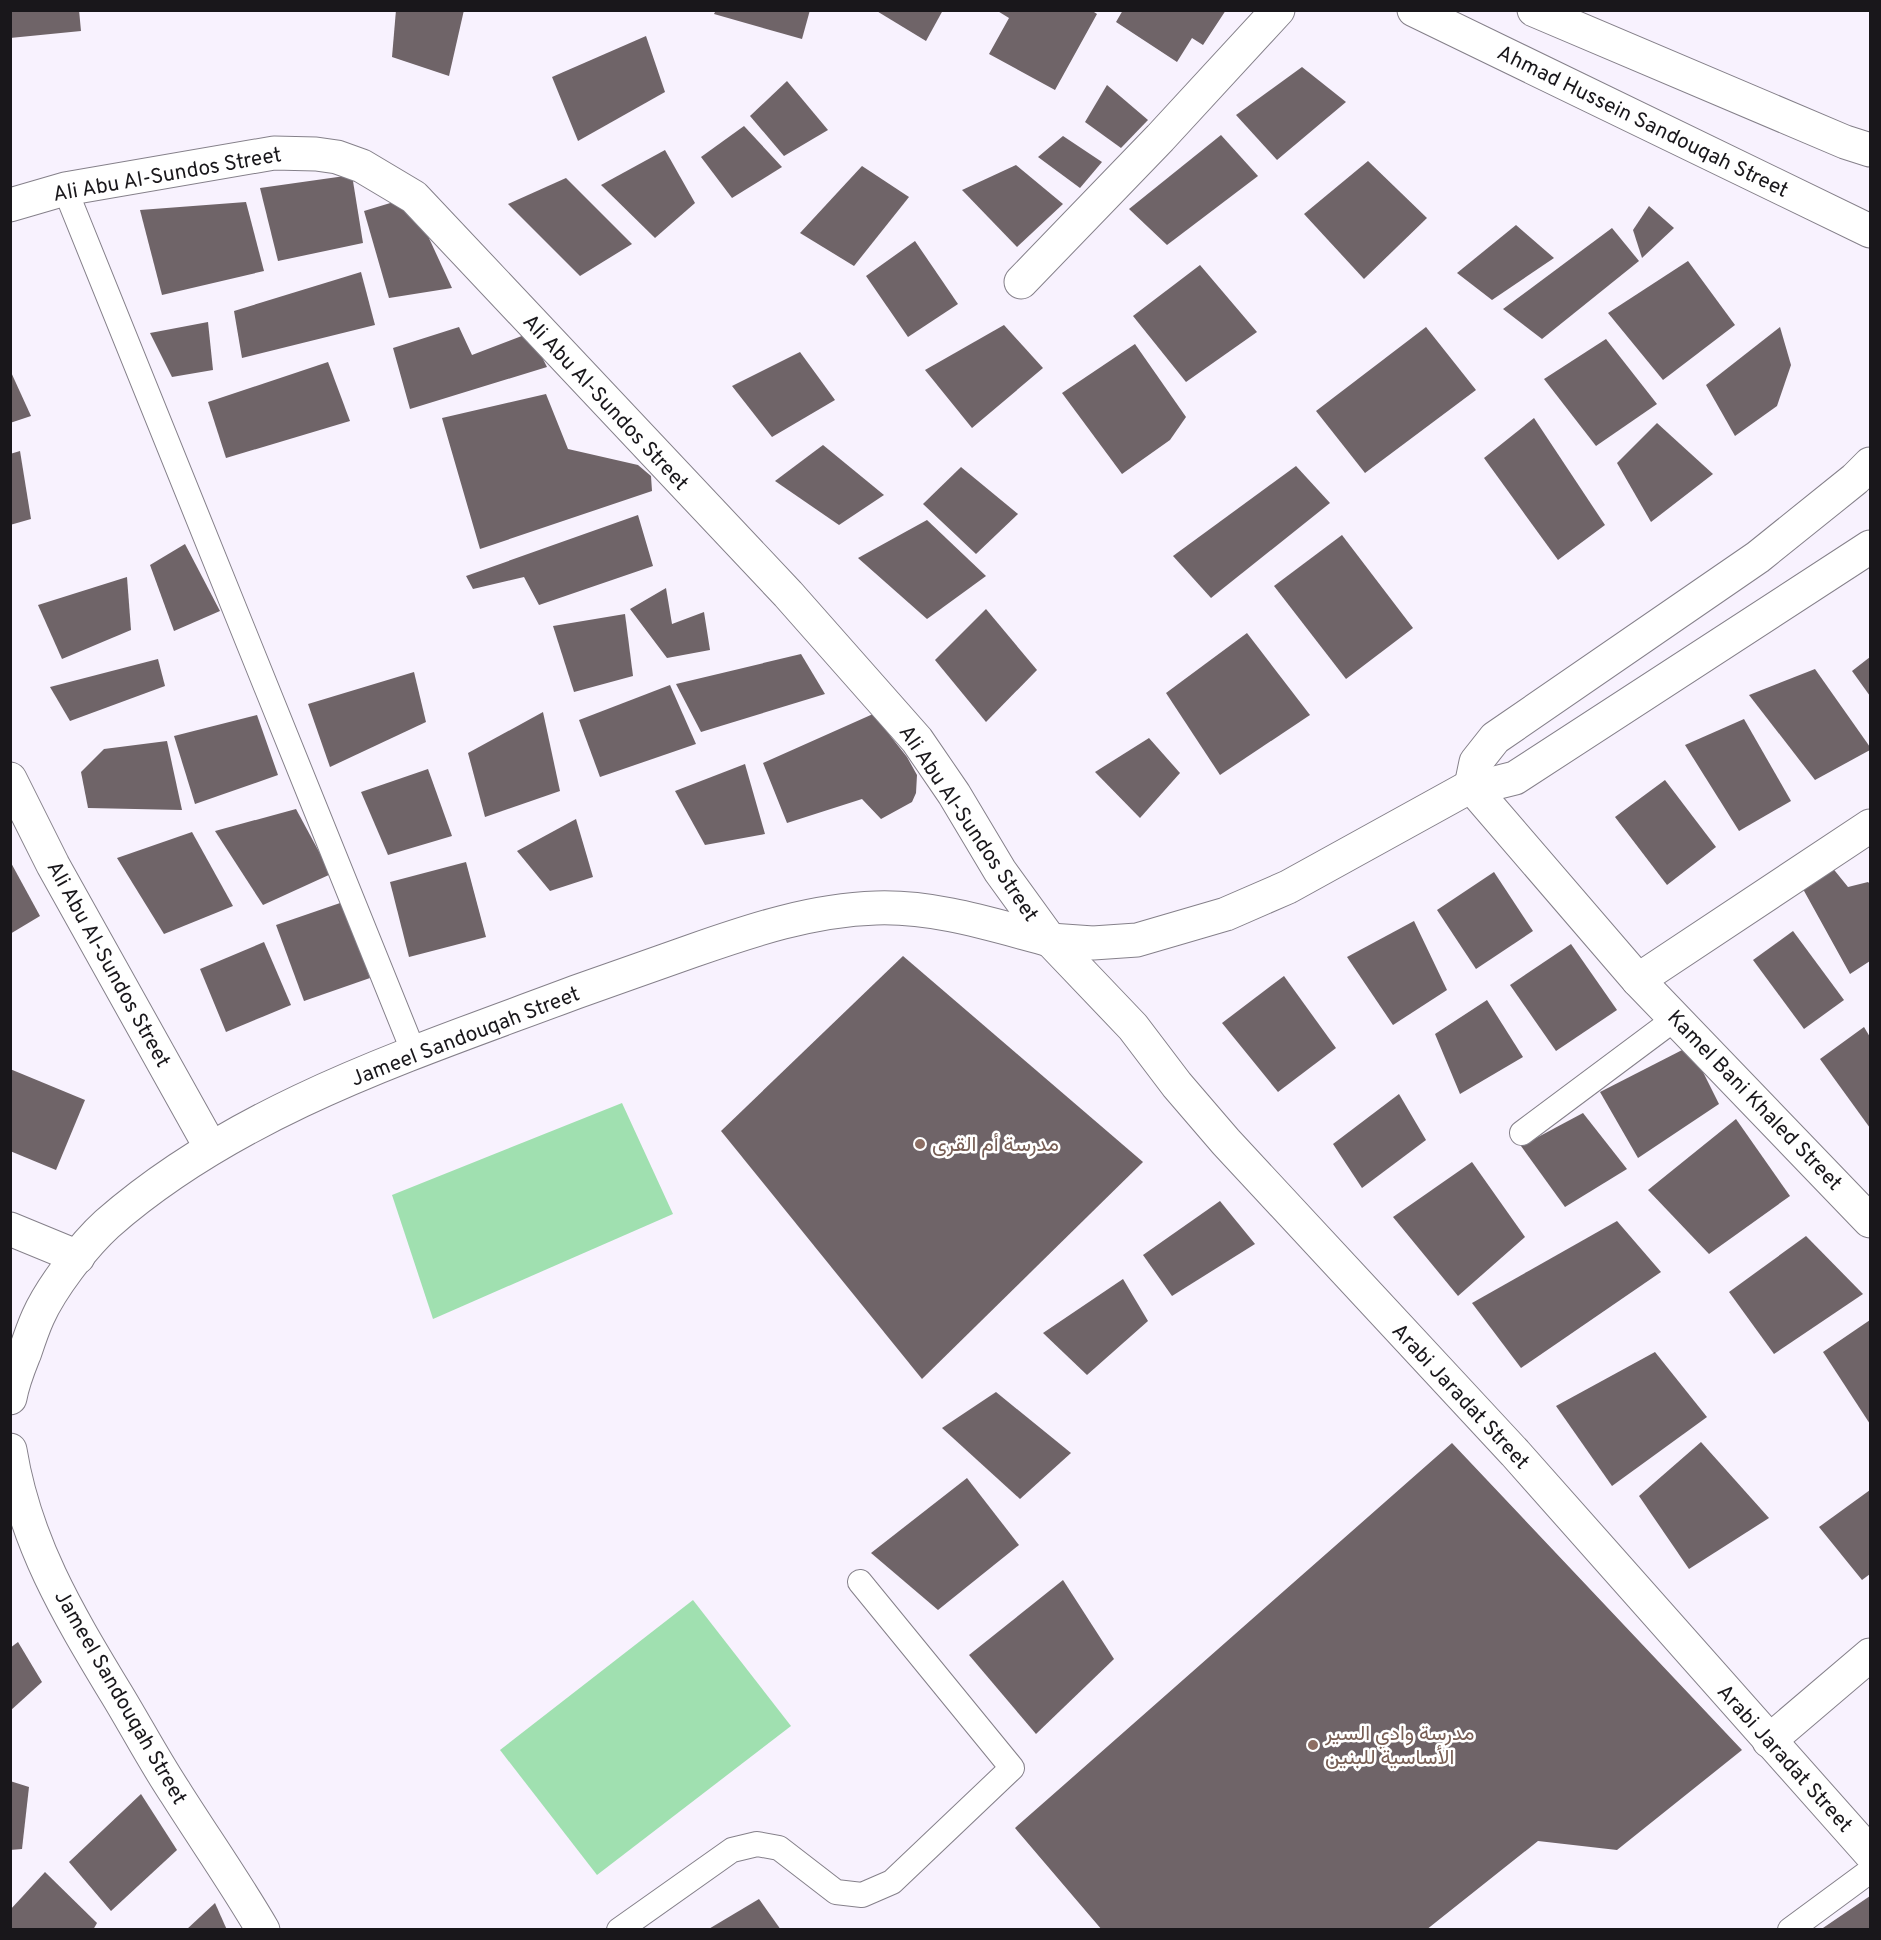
<svg xmlns="http://www.w3.org/2000/svg" width="1881" height="1940" font-family="Overpass,Vazirmatn,sans-serif">
  <style>
    .green { fill: #a0e0b0 }
    .building { fill: #6f6468 }
    .lines { fill: none; stroke-linecap: round; stroke-linejoin: round }
    .lane-casing { stroke: #85808a; stroke-width: 26 }
    .street-casing { stroke: #85808a; stroke-width: 35 }
    .secondary-casing { stroke: #85808a; stroke-width: 35 }
    .lane { stroke: #fff; stroke-width: 24 }
    .street { stroke: #fff; stroke-width: 33 }
    .secondary { stroke: #fff; stroke-width: 33 }
    .education-dot { fill: #8d6e63; stroke: #fff; stroke-width: 2 }
    .labels { text-anchor: middle; stroke-width: 5; stroke-linejoin: round; paint-order: stroke }
    .street-label { font-size: 21px; fill: #19171b; stroke: #fff }
    .education-label { font-size: 21px; fill: #785e54; stroke: #fff; text-anchor: start }
  </style>
  <rect width="100%" height="100%" fill="#f8f2fe"/>
  <!-- green -->
  <g class="green">
    <path d="M622,1103L673,1214L433,1319L392,1195Z"/>
    <path d="M693,1600L791,1726L597,1875L500,1750Z"/>
  </g>
  <!-- building -->
  <g class="building">
    <path d="M10,10H79L81,31L10,38Z"/>
    <path d="M396,10H464L449,76L392,57Z"/>
    <path d="M716,10H810L802,39L714,14Z"/>
    <path d="M875,10H943L926,41Z"/>
    <path d="M996,10H1091L1097,14L1055,90L989,54L1009,18Z"/>
    <path d="M1123,10H1226L1203,45L1192,38L1177,62L1116,22Z"/>
    <path d="M646,36L665,92L578,141L552,77Z"/>
    <path d="M1302,67L1346,102L1277,160L1236,115Z"/>
    <path d="M787,81L828,130L784,156L750,116Z"/>
    <path d="M1107,85L1148,120L1121,148L1085,122Z"/>
    <path d="M744,126L782,167L732,198L701,157Z"/>
    <path d="M1221,135L1258,176L1167,245L1129,209Z"/>
    <path d="M1063,136L1102,162L1080,188L1038,157Z"/>
    <path d="M665,150L695,203L655,238L601,185Z"/>
    <path d="M1368,161L1427,218L1364,279L1304,214Z"/>
    <path d="M1016,165L1063,204L1017,247L962,190Z"/>
    <path d="M862,166L909,197L854,266L800,233Z"/>
    <path d="M352,175L363,243L278,261L260,188Z"/>
    <path d="M566,178L632,244L580,276L508,204Z"/>
    <path d="M410,197L452,288L389,298L364,211Z"/>
    <path d="M246,202L264,271L162,295L140,210Z"/>
    <path d="M1649,206L1674,228L1642,258L1633,230Z"/>
    <path d="M1516,225L1554,258L1492,300L1457,273Z"/>
    <path d="M1612,228L1639,261L1542,339L1503,309Z"/>
    <path d="M915,241L958,304L908,337L866,276Z"/>
    <path d="M1688,261L1735,325L1663,380L1608,313Z"/>
    <path d="M1200,265L1257,332L1186,382L1133,316Z"/>
    <path d="M361,272L375,325L242,358L234,311Z"/>
    <path d="M208,322L213,370L172,377L150,333Z"/>
    <path d="M1004,325L1043,368L972,428L925,370Z"/>
    <path d="M459,327L472,355L527,334L534,341L547,367L410,409L393,348Z"/>
    <path d="M1426,327L1476,390L1365,473L1316,411Z"/>
    <path d="M1780,327L1791,365L1777,406L1735,436L1706,385Z"/>
    <path d="M1606,339L1657,404L1596,446L1544,379Z"/>
    <path d="M1135,344L1186,417L1170,440L1122,474L1062,393Z"/>
    <path d="M800,352L835,400L772,437L732,386Z"/>
    <path d="M328,362L350,421L226,458L208,402Z"/>
    <path d="M10,370L31,416L10,423Z"/>
    <path d="M546,394L568,449L638,465L651,476L652,491L480,549L442,418Z"/>
    <path d="M1534,418L1605,525L1558,560L1484,458Z"/>
    <path d="M1657,423L1713,474L1651,522L1617,463Z"/>
    <path d="M823,445L884,495L839,525L775,481Z"/>
    <path d="M20,451L31,519L10,525V454Z"/>
    <path d="M1296,466L1330,503L1211,598L1173,556Z"/>
    <path d="M961,467L1018,514L976,554L923,504Z"/>
    <path d="M638,515L653,566L539,605L524,577L473,589L466,576Z"/>
    <path d="M927,520L986,576L927,619L858,558Z"/>
    <path d="M1342,535L1413,628L1346,679L1274,586Z"/>
    <path d="M185,544L220,611L174,631L150,565Z"/>
    <path d="M127,577L131,630L62,659L38,605Z"/>
    <path d="M666,588L672,624L704,612L710,650L667,658L630,609Z"/>
    <path d="M986,609L1037,670L986,722L935,660Z"/>
    <path d="M625,614L633,676L574,692L553,626Z"/>
    <path d="M1247,633L1310,715L1220,775L1166,693Z"/>
    <path d="M801,654L825,694L701,732L676,684Z"/>
    <path d="M1870,657V696L1852,671Z"/>
    <path d="M158,659L165,686L70,721L50,687Z"/>
    <path d="M1815,669L1870,747V750L1815,780L1749,695Z"/>
    <path d="M414,672L426,722L330,767L308,704Z"/>
    <path d="M670,685L696,744L600,777L579,720Z"/>
    <path d="M543,712L560,791L485,817L468,753Z"/>
    <path d="M873,714L907,757L917,775L916,793L912,802L881,819L862,799L787,823L763,763Z"/>
    <path d="M257,715L278,775L195,804L174,736Z"/>
    <path d="M1744,719L1791,801L1739,831L1685,745Z"/>
    <path d="M1149,738L1180,773L1140,818L1095,772Z"/>
    <path d="M167,741L182,810L88,808L81,772L104,749Z"/>
    <path d="M745,764L765,834L705,845L675,791Z"/>
    <path d="M428,769L452,836L388,855L361,792Z"/>
    <path d="M1665,780L1716,847L1667,885L1615,817Z"/>
    <path d="M296,809L331,874L263,905L215,831Z"/>
    <path d="M576,819L593,877L550,891L517,851Z"/>
    <path d="M192,832L233,906L164,934L117,858Z"/>
    <path d="M10,861L40,916L10,934Z"/>
    <path d="M466,862L486,937L409,957L390,882Z"/>
    <path d="M1831,866L1848,887L1868,882L1870,884V961L1850,974L1798,880Z"/>
    <path d="M1494,872L1533,931L1476,969L1437,910Z"/>
    <path d="M343,902L370,978L304,1001L276,925Z"/>
    <path d="M1414,921L1447,990L1393,1025L1347,957Z"/>
    <path d="M1793,931L1844,1000L1804,1029L1753,960Z"/>
    <path d="M264,942L291,1005L226,1032L200,969Z"/>
    <path d="M1571,944L1617,1010L1556,1051L1510,985Z"/>
    <path d="M903,956L1143,1162L922,1379L721,1131Z"/>
    <path d="M1284,976L1336,1048L1278,1092L1222,1023Z"/>
    <path d="M1487,1000L1523,1057L1460,1094L1435,1034Z"/>
    <path d="M1864,1027L1870,1037V1128L1820,1059Z"/>
    <path d="M1690,1046L1719,1104L1638,1158L1600,1092Z"/>
    <path d="M10,1069L85,1100L56,1170L10,1151Z"/>
    <path d="M1399,1094L1426,1140L1362,1188L1333,1144Z"/>
    <path d="M1583,1113L1627,1169L1565,1207L1521,1146Z"/>
    <path d="M1736,1119L1790,1196L1709,1254L1648,1190Z"/>
    <path d="M1472,1162L1525,1237L1458,1296L1393,1217Z"/>
    <path d="M1220,1201L1255,1244L1172,1296L1143,1255Z"/>
    <path d="M1617,1221L1661,1272L1521,1368L1472,1303Z"/>
    <path d="M1806,1236L1863,1294L1774,1354L1729,1292Z"/>
    <path d="M1123,1279L1148,1321L1087,1375L1043,1333Z"/>
    <path d="M1870,1320V1424L1823,1352Z"/>
    <path d="M1655,1352L1707,1417L1612,1486L1556,1406Z"/>
    <path d="M996,1392L1071,1453L1020,1499L942,1428Z"/>
    <path d="M1701,1442L1769,1518L1689,1569L1639,1496Z"/>
    <path d="M1452,1443L1742,1750L1617,1850L1538,1841L1426,1930H1102L1015,1828Z"/>
    <path d="M967,1478L1019,1545L938,1610L871,1553Z"/>
    <path d="M1870,1490V1574L1862,1580L1819,1527Z"/>
    <path d="M1063,1580L1114,1659L1036,1734L969,1655Z"/>
    <path d="M18,1642L42,1682L10,1711V1648Z"/>
    <path d="M10,1781L29,1787L22,1849L10,1850Z"/>
    <path d="M141,1794L177,1850L111,1911L69,1862Z"/>
    <path d="M45,1872L97,1923L93,1930H10V1910Z"/>
    <path d="M1870,1896V1930H1820Z"/>
    <path d="M759,1899L781,1930H707Z"/>
    <path d="M215,1903L227,1930H186Z"/>
  </g>
  <g class="lines">
    <!-- lane casing -->
    <g class="lane-casing">
      <g id="lane">
        <path d="M65,189L414,1053"/>
        <path d="M1522,1133L1676,1018"/>
        <path d="M619,1930L732,1850L757,1844L779,1848L836,1892L862,1895L892,1882L1012,1768L860,1582"/>
        <path d="M1790,1930L1870,1871"/>
      </g>
    </g>
    <!-- street casing -->
    <g class="street-casing">
      <g id="street">
        <path d="M10,205L65,189L274,153L316,154L337,157L362,166L414,197L788,594L917,740L954,794L1000,871L1050,940L1133,1027L1177,1085L1226,1142L1515,1453L1870,1853"/>
        <path d="M1021,282L1160,138L1278,10"/>
        <path d="M10,779L53,865L211,1148"/>
        <path d="M1471,786L1638,980L1870,1221"/>
        <path d="M1471,786L1476,762L1495,738L1758,557L1855,479L1870,464"/>
        <path d="M1050,940L1093,943L1137,940L1226,914L1288,887L1471,786L1491,784L1515,778L1870,547"/>
        <path d="M1638,980L1870,826"/>
        <path d="M10,1229L78,1257"/>
        <path d="M1769,1741L1870,1655"/>
      </g>
    </g>
    <!-- secondary casing -->
    <g class="secondary-casing">
      <g id="secondary">
        <path d="M1414,10L1870,231"/>
        <path d="M1534,10L1845,142L1870,150"/>
        <path d="M10,1398C13,1381 19,1367 25,1352C29,1340 33,1328 38,1317C51,1288 83,1246 107,1224C239,1108 414,1053 576,992C615,978 653,965 692,951C752,930 812,910 876,908C935,906 993,925 1050,940"/>
        <path d="M10,1450C25,1542 67,1612 114,1690C135,1724 153,1759 175,1792C204,1838 235,1882 263,1930"/>
      </g>
    </g>
    <!-- lane -->
    <use href="#lane" class="lane"/>
    <!-- street -->
    <use href="#street" class="street"/>
    <!-- secondary -->
    <use href="#secondary" class="secondary"/>
  </g>
  <!-- markers -->
  <g class="education-dot">
    <circle cx="920" cy="1144" r="6"/>
    <circle cx="1313" cy="1745" r="6"/>
  </g>
  <g class="labels">
    <!-- street labels -->
    <g class="street-label">
      <text transform="translate(1643 121) rotate(26)" y="7">Ahmad Hussein Sandouqah Street</text>
      <text transform="translate(167 174) rotate(-10)" y="7">Ali Abu Al-Sundos Street</text>
      <text transform="translate(606 402) rotate(47)" y="7">Ali Abu Al-Sundos Street</text>
      <text transform="translate(969 823) rotate(56)" y="7">Ali Abu Al-Sundos Street</text>
      <text transform="translate(109 964) rotate(61)" y="7">Ali Abu Al-Sundos Street</text>
      <text transform="translate(465 1036) rotate(-21)" y="7">Jameel Sandouqah Street</text>
      <text transform="translate(1755 1100) rotate(46)" y="7">Kamel Bani Khaled Street</text>
      <text transform="translate(1461 1396) rotate(47)" y="7">Arabi Jaradat Street</text>
      <text transform="translate(121 1697) rotate(60)" y="7">Jameel Sandouqah Street</text>
      <text transform="translate(1785 1758) rotate(48)" y="7">Arabi Jaradat Street</text>
    </g>
    <!-- education labels -->
    <g class="education-label">
      <text x="932" y="1151">مدرسة أم القرى</text>
      <text x="1325" y="1740">مدرسة وادي السير<tspan x="1325" dy="24">الأساسية للبنين</tspan></text>
    </g>
  </g>
  <!-- border -->
  <rect width="1881" height="1940" fill="none" stroke="#19171b" stroke-width="24"/>
</svg>
